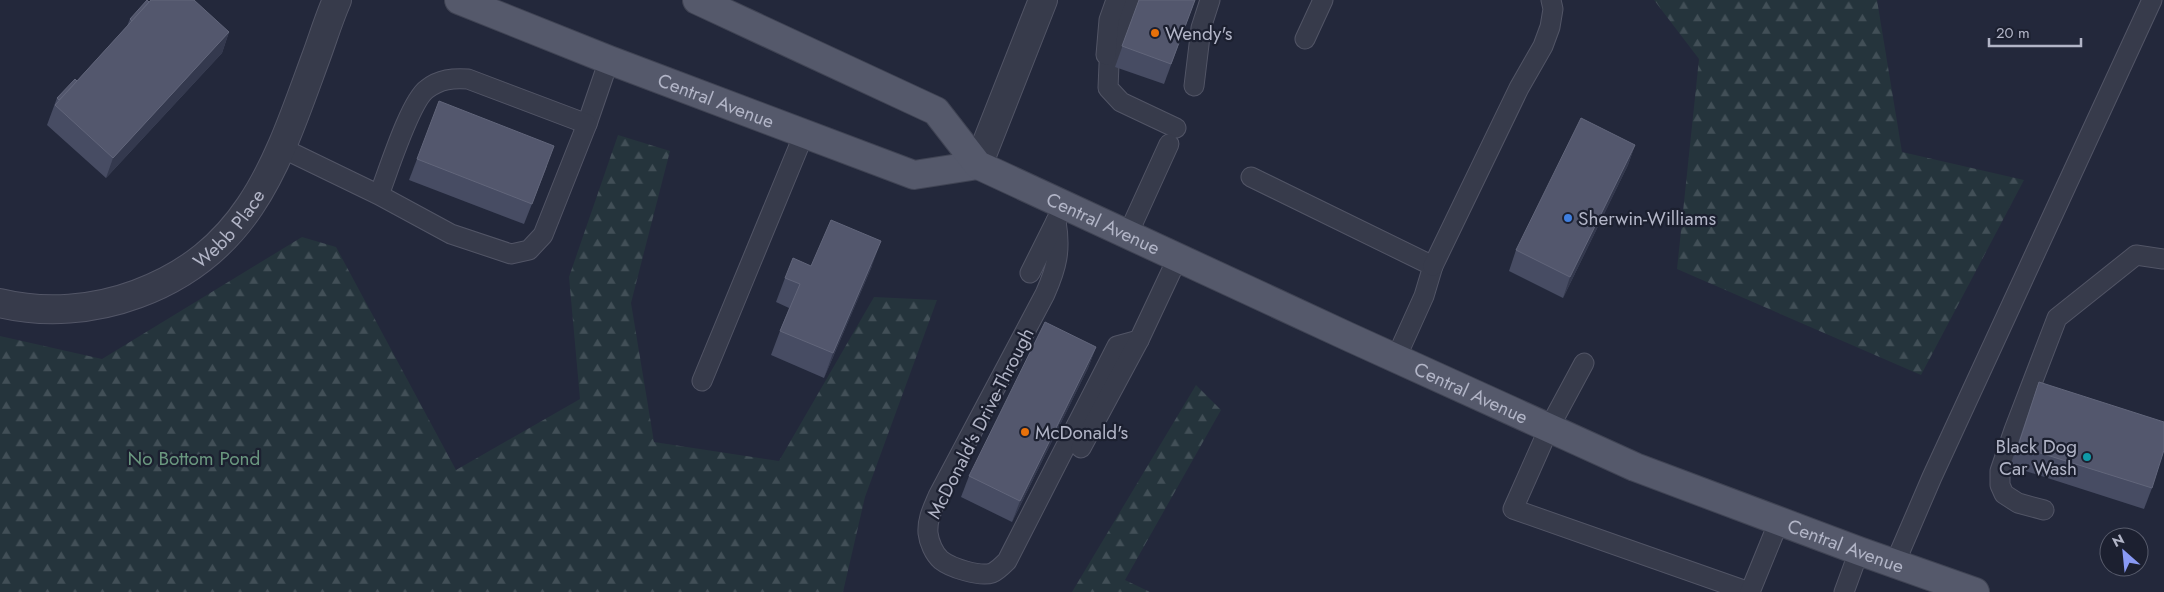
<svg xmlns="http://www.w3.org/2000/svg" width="2164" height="592" font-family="Jost,sans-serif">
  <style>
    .forest { fill: url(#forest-firs) }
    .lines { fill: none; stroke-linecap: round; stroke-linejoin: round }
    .lane-casing { stroke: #525566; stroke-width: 21 }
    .street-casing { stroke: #525566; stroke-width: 30 }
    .primary-casing { stroke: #404454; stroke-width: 30 }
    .lane { stroke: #373b4b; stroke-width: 19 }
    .street { stroke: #373b4b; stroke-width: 28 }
    .primary { stroke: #55596b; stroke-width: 28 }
    .wall { fill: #474c63 }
    .shaded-wall { fill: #34394e }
    .building { fill: #53576d; stroke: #62667b }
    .food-dot { fill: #e8710a; stroke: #1c2030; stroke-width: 2 }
    .shop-dot { fill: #3f7fe0; stroke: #1c2030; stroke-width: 2 }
    .culture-dot { fill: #0f9aa8; stroke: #1c2030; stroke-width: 2 }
    .labels { text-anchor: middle; stroke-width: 4.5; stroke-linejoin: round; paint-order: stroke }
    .poi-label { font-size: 19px; fill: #b2b5c7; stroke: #1c2030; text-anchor: start }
    .street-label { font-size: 19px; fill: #b2b5c7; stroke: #1c2030 }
    .park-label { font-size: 19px; fill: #6a977f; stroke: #1c2030 }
  </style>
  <defs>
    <pattern id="forest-firs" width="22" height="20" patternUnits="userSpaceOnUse" patternTransform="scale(1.25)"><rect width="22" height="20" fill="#25343c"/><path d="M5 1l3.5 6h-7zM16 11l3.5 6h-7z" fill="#424f57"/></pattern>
  </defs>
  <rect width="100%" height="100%" fill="#23283b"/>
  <!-- forest -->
  <g class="forest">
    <path d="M1654,0H1877L1902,152L2024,180L1921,375L1677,269L1699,59Z"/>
    <path d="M618,135L670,151L631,303L654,442L779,461L874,297L937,300L865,497L843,592H0V336L102,359L302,237L336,247L456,470L580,399L569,277Z"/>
    <path d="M1196,385L1221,410L1125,580L1150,592H1072Z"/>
  </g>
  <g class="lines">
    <!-- lane casing -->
    <g class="lane-casing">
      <g id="lane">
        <path d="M1134,0L1109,64L1108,88L1121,102L1176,128"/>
        <path d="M1305,39L1323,0"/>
        <path d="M1106,55L1109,20L1116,0"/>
        <path d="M1194,86L1201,28L1210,0"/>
        <path d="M587,124L609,60"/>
        <path d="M282,148L379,195L451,234L511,254L529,250L543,235L587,124L468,79C453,78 440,79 427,89C410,101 388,172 379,195"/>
        <path d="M1251,177L1433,266L1424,296L1396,358"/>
        <path d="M1056,221C1061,250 1057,267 1045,294L938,496C933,508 927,519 928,533C929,542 934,554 941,560C951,568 980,577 992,573C997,571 1003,565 1007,561L1117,346L1139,340"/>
        <path d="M1128,234L1169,144"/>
        <path d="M1433,266L1519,88L1543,46L1550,27L1553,9L1551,0"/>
        <path d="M1030,273L1057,219"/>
        <path d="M1584,363L1549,428L1513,509L1749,592"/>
        <path d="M702,381L804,134"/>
        <path d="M1081,448L1139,340L1178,257"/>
        <path d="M2044,510L2018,503L2004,494L2000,485V471L2014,430L2057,318L2136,255L2163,259"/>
        <path d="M1895,563L1932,477L2152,0"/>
        <path d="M1750,592L1779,521"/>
        <path d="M1844,592L1859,551"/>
      </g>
    </g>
    <!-- street casing -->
    <g class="street-casing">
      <g id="street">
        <path d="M978,165L1043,0"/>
        <path id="s1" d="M0,303C45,314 94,310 137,294C251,252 278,160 316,57C323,38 329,18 337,0"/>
      </g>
    </g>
    <!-- primary casing -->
    <g class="primary-casing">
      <g id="primary">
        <path id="s2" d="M459,0L609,60L914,175L978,165"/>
        <path id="s3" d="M697,0L936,111L978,165L1349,337L1635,467L1859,551L1975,592"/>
      </g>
    </g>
    <!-- lane -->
    <use href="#lane" class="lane"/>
    <!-- street -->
    <use href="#street" class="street"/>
    <!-- primary -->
    <use href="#primary" class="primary"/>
  </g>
  <!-- wall -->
  <g class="wall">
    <path d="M1139,0H1195L1164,84L1115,67Z"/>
    <path d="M149,2L229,32L222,53L106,178L47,125L57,98L77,81L127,26L130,19Z"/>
    <path d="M1635,145L1628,165L1563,298L1509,271L1516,250Z"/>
    <path d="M417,159L547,166L524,224L409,180Z"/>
    <path d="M811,266H872L824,378L771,355L780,331L789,308L776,302L785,278Z"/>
    <path d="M1096,347L1088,368L1012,522L961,497L969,476Z"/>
    <path d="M2039,382L2152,488L2144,509L2010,466Z"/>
  </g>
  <!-- shaded-wall -->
  <g class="shaded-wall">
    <path d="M229,32L222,53L106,178L113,158Z"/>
    <path d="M1635,145L1628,165L1563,298L1570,277Z"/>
    <path d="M881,241L872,266L824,378L833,353Z"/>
    <path d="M1096,347L1088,368L1012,522L1020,501Z"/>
  </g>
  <!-- building -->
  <g class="building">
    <path d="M147,0L149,2L132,21L130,19Z"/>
    <path d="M151,0H194L229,32L113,158L55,105Z"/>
    <path d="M1139,0H1195L1171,64L1122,46Z"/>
    <path d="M75,79L77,81L59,100L57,98Z"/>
    <path d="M439,101L554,146L532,204L417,159Z"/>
    <path d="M1581,118L1635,145L1570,277L1516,250Z"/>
    <path d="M831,220L881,241L833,353L780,331L800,284L785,278L793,258L811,266Z"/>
    <path d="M1045,322L1096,347L1020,501L969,476Z"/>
    <path d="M2039,382L2164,422V450L2152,488L2018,446Z"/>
  </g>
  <!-- markers -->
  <g class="food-dot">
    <circle cx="1155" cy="33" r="5"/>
    <circle cx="1025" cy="432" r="5"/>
  </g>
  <circle class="shop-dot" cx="1568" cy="218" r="5"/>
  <circle class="culture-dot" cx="2087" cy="457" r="5"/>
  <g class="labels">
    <!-- poi labels -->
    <g class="poi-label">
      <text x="1165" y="40">Wendy's</text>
      <text x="1578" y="225">Sherwin-Williams</text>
      <text x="1035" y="439">McDonald's</text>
      <text x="2077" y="453" text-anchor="end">Black Dog<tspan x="2077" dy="22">Car Wash</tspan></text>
    </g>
    <!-- street labels -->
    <g class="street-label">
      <text dy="7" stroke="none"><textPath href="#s2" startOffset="276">Central Avenue</textPath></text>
      <text dy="7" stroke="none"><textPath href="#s3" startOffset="470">Central Avenue</textPath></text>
      <text dy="7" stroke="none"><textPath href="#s1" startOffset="254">Webb Place</textPath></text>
      <text dy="7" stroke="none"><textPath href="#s3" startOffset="875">Central Avenue</textPath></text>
      <text transform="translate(980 423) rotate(-63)" y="7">McDonald's Drive-Through</text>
      <text dy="7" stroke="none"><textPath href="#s3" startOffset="1280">Central Avenue</textPath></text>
    </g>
    <!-- park labels -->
    <g class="park-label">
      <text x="194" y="465">No Bottom Pond</text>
    </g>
  </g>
  <!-- north arrow -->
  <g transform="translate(2124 552) rotate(333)"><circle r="24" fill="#1c2030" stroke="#585c6c"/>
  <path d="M0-4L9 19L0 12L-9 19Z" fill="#899af5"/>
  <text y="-8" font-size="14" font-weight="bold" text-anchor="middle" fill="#b2b5c7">N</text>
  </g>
  <!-- scale -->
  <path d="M1989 38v8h92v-8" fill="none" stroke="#b2b5c7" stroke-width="2.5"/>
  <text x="1996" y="38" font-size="15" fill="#b2b5c7" stroke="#1c2030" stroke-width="4" paint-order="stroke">20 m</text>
</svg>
